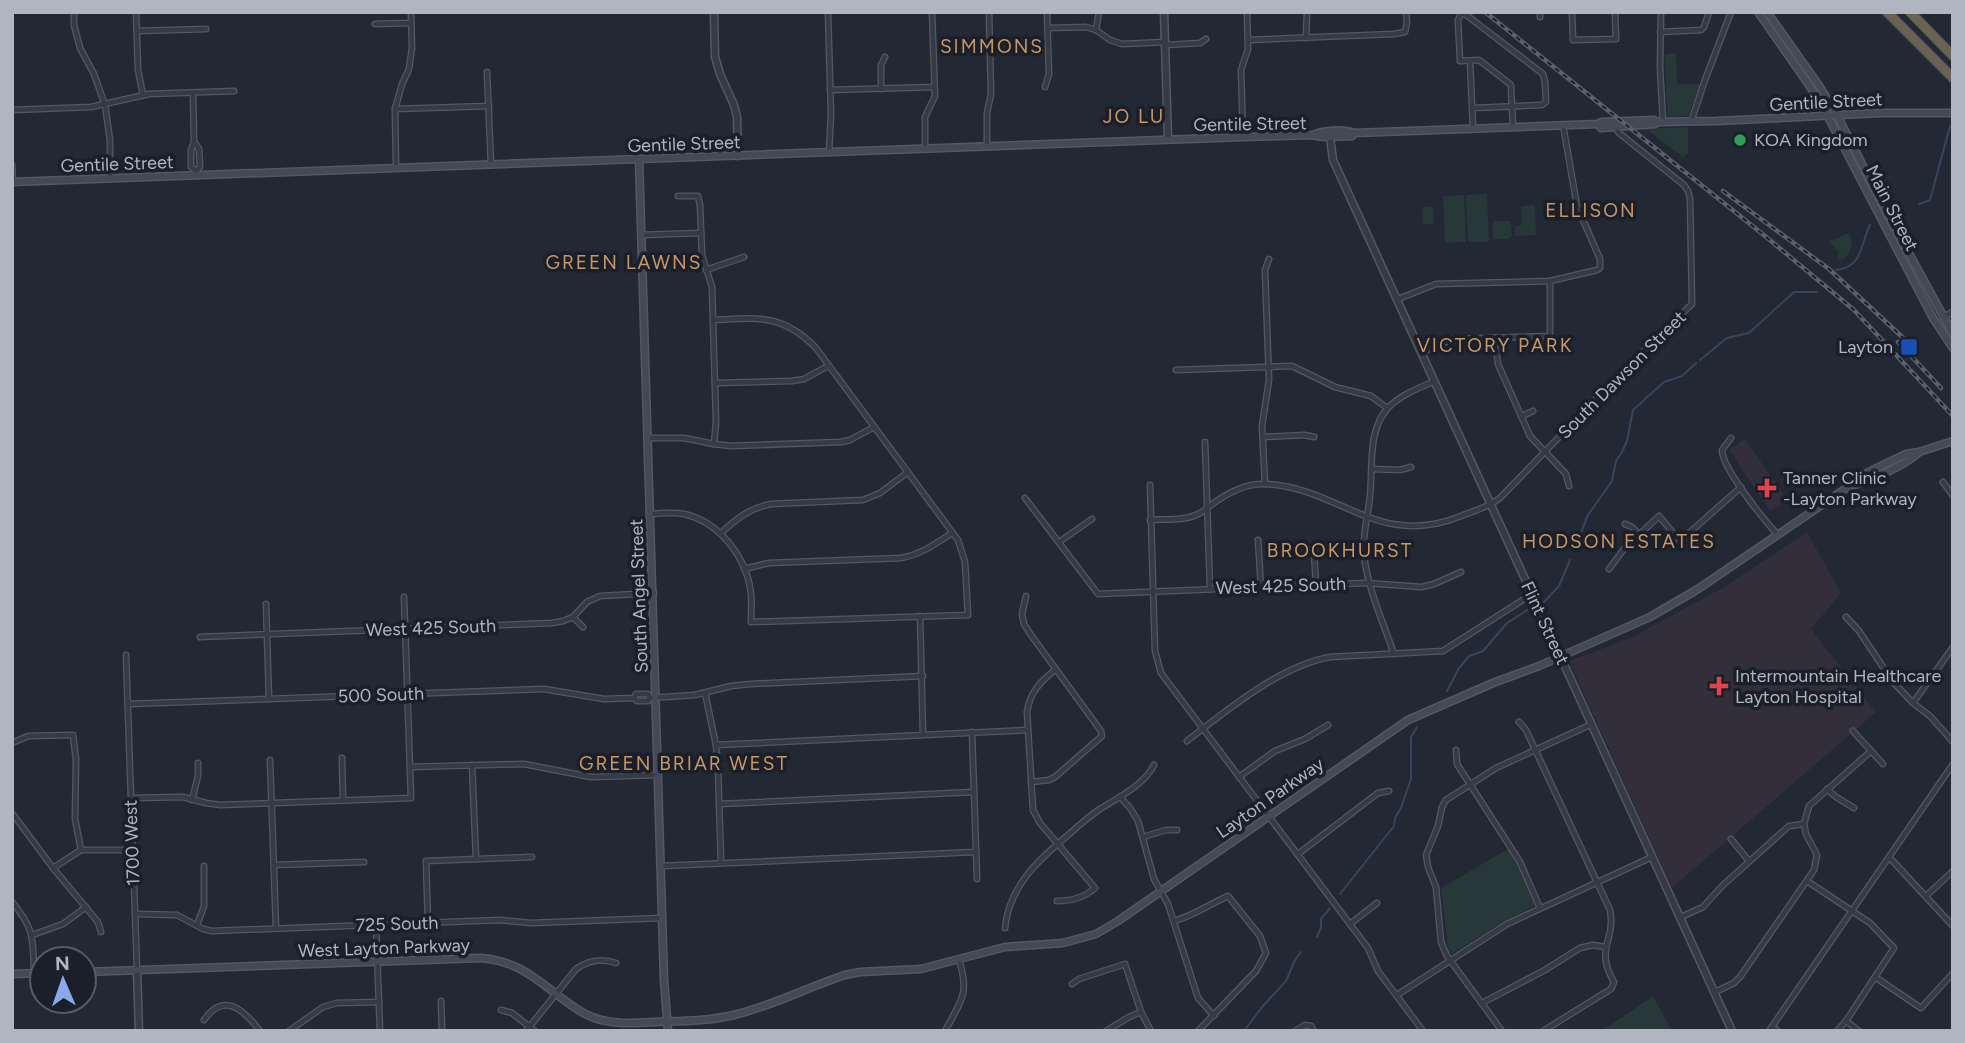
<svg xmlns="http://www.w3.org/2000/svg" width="1965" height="1043" font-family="Figtree,sans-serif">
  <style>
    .medical { fill: #322f3a }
    .green { fill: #283839 }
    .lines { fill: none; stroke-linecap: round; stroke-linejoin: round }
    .stream { stroke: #39455c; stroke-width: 2 }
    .minor-casing { stroke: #535863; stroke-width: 7 }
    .tertiary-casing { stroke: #535863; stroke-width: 9 }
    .secondary-casing { stroke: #535863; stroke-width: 9 }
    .motorway-casing { stroke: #3d424c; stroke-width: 11 }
    .minor { stroke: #353a45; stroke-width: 4.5 }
    .tertiary { stroke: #353a45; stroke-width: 6 }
    .secondary { stroke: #444957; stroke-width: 6 }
    .motorway { stroke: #6a6353; stroke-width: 9 }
    .rail-casing { stroke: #5a606e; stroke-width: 4.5 }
    .rail { stroke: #1b1f29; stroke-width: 2; stroke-dasharray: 5; stroke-linecap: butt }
    .leisure-dot { fill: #2e9e5b; stroke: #1b1f29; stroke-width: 2.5 }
    .transit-dot { fill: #1a4fb4; stroke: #1b1f29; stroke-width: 2.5 }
    .health-dot { fill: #e0444e; stroke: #1b1f29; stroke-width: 2.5 }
    .labels { text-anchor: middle; stroke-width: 7; stroke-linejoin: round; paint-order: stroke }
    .street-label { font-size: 18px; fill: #b0b5c2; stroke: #1b1f29 }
    .poi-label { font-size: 18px; fill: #b0b5c2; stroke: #1b1f29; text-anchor: start }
    .neighbourhood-label { font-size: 19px; letter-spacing: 2px; fill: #c69867; stroke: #1b1f29 }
  </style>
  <rect width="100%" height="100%" fill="#222834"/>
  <!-- medical -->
  <g class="medical">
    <path d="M1745,439L1788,501L1770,511L1729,450Z"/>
    <path d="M1807,532L1841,593L1811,629L1876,712L1672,888L1569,661L1631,638L1665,619L1724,587Z"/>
  </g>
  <!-- green -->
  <g class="green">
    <path d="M1676,53L1677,84H1701L1688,116L1670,117L1667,114L1665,54Z"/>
    <path d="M1688,127V153L1683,157L1646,129Z"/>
    <path d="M1487,194L1489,242H1468L1466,195Z"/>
    <path d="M1464,195L1466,242L1445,243L1443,196Z"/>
    <path d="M1535,205L1536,235L1515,236V226L1522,225L1521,206Z"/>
    <path d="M1422,207H1433L1434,224H1423Z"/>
    <path d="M1493,221H1511L1512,236L1508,239H1493Z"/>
    <path d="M1849,233L1852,242L1849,253L1844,259L1837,260L1839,257L1837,254L1839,252L1830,243V241Z"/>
    <path d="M1508,849L1518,865L1536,905L1504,921L1452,954L1448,948L1441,888Z"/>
    <path d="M1653,996L1672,1031H1602Z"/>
  </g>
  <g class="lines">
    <!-- stream -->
    <g class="stream">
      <path d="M1919,204L1930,200L1950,126"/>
      <path d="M1836,270C1863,267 1860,245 1870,225"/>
      <path d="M1700,360L1727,338L1749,333L1794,292H1817"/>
      <path d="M1575,547L1588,515L1612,481L1616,461L1622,452L1627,441L1633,410L1664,382L1682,376L1696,363"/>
      <path d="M1544,602L1559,586L1570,560"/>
      <path d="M1447,691L1459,668L1469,656L1483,651L1507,623L1529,609"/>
      <path d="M1340,894L1394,826L1395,818L1401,808L1411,779V737L1417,727"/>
      <path d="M1317,937L1321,928V919L1330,908"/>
      <path d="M1244,1031L1263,1006L1286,981L1295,960L1301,952"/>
    </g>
    <!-- minor casing -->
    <g class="minor-casing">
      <g id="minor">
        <path d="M74,12V25L80,48L94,74L105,105L110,140V178"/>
        <path d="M136,12L138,70L143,95"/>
        <path d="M828,12L831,115L829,152"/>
        <path d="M1540,12V17"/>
        <path d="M1572,12L1573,40L1616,39L1615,12"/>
        <path d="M1661,12L1660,67L1663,122"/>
        <path d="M375,24L411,23"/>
        <path d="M1048,28L1086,27L1096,30L1110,40L1122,44L1165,42"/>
        <path d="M1096,30L1099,12"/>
        <path d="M137,31L206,29"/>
        <path d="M1660,32L1701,30L1704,27L1709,12"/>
        <path d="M1306,38L1307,12"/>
        <path d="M1248,40L1394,34L1405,32L1407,22L1406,12"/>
        <path d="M1166,45L1200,43L1206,39"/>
        <path d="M1470,61L1473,129"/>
        <path d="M487,72L491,165"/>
        <path d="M1045,87L1049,74L1047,12"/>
        <path d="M881,89V65L885,57"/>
        <path d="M830,90L934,87"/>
        <path d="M193,93L194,142L191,150V167L196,171V175"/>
        <path d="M1473,108L1542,105L1546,102L1545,82L1543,74L1465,14H1461L1458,20L1460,61L1479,60L1510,84L1511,86L1513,127"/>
        <path d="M395,109L489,106"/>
        <path d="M12,110L91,107L149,94L234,91"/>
        <path d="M1691,122L1705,80L1731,12"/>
        <path d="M1243,137L1241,70L1248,49L1247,12"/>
        <path d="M195,143L199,149L200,167L196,171"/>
        <path d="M987,146V113L991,94L989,12"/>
        <path d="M925,149V117L935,96L932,12"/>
        <path d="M12,165L13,182"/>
        <path d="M396,168L395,109L402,84L409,69L412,48L411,12"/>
        <path d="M678,196H698L700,205L702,255L712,287L716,422L714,444"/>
        <path d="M641,235L701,233"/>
        <path d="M706,270L744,257"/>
        <path d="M1398,299L1436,284L1550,281L1597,270L1600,268V259L1577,206L1563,125"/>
        <path d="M1943,317L1953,312"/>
        <path d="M1495,339L1498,364L1530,436L1566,474L1569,486"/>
        <path d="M1422,352L1453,339L1550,336V281"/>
        <path d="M1176,370L1292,366L1335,387L1371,396L1387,408"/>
        <path d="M715,383L792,381L804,379L828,366"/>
        <path d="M1522,416L1533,411"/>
        <path d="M1263,437L1304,435L1314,437"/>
        <path d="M649,438H684L714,444L731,446L841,442L850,440L874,427"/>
        <path d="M1731,438L1722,450C1722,468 1764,520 1778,535"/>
        <path d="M1205,442L1210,589"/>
        <path d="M1372,469L1400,470L1411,467"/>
        <path d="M1943,482L1953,496"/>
        <path d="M1265,484L1262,426L1269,380L1265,270L1269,259"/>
        <path d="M1150,485L1155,651L1161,673L1368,948L1378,971L1423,1031"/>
        <path d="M1025,498L1098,594L1365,583L1422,587L1434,584L1461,572"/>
        <path d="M651,514C662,513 673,512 684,514C720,522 747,558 751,594C752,603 751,612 751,622L968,615L965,562L958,540L816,348C782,313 757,318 713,320"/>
        <path d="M1150,520C1166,519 1184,521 1198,514C1203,512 1207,508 1211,505C1227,493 1245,483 1265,484C1340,487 1378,550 1461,516C1474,511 1489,507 1500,498L1624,370L1692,304L1690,198L1688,191L1684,185L1619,133L1615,127"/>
        <path d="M1625,524L1632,527L1639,534"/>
        <path d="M721,533C736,519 750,508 771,504L863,500L880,493L908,472"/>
        <path d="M1258,540L1261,587"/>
        <path d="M1059,542L1092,519"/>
        <path d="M1314,551L1316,585"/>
        <path d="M744,569L769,563L901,558C922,554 935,544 952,533"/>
        <path d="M1609,569L1624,549L1659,516L1680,541L1741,487"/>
        <path d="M1026,596L1022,614L1024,624L1031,635L1101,731L1102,736L1055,777L1049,780L1031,782"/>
        <path d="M266,604L269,699"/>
        <path d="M920,616L923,735"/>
        <path d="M573,617L583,627"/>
        <path d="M1846,617L1859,631L1893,682L1913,703L1930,716L1953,742"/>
        <path d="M200,637L552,623L563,621L573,617L587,602L600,596L654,593"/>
        <path d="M1394,654C1383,622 1368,589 1364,556C1362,535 1368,516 1370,496C1373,469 1367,430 1388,408C1400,395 1419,388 1435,381"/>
        <path d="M126,655L137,970"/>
        <path d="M1055,670C1040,682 1030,692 1027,712L1033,810L1040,823L1095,888C1085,897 1071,901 1057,901"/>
        <path d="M705,693L716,745L718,768L721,863"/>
        <path d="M634,698L636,694H648L650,698"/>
        <path d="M1913,703L1953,647"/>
        <path d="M128,704L544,689L604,699L634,698L637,701H648L650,698L695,695L731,686L750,684L923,676"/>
        <path d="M1519,722L1526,730L1610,910C1616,941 1594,948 1614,982L1611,989L1543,1031"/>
        <path d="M1853,731L1883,764"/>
        <path d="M972,732L977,879"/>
        <path d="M1187,741C1227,710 1280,666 1330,657L1443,651L1532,594"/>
        <path d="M12,743L28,736L73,735L76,760L75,819L81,850"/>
        <path d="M716,745L1028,730"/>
        <path d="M1456,750L1457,764L1520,862L1540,908"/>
        <path d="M342,758L343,800"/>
        <path d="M270,760L276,928"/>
        <path d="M472,765L476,859"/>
        <path d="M410,767L524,764L591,777L658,775"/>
        <path d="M1239,777L1275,751L1305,739L1328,725"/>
        <path d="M1827,789L1836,797L1854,808"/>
        <path d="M131,798L183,797L206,803L220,805L411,798L404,597"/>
        <path d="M1121,798L1130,808L1138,821L1154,879L1168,904L1198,998L1214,1016"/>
        <path d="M192,800L198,776V763"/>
        <path d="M719,804L974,792"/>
        <path d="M12,813L53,868L98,922L101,932"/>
        <path d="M1143,837L1166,830H1177"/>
        <path d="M1731,839L1749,861"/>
        <path d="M1298,854L1378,793L1389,791"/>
        <path d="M1889,857L1953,926"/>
        <path d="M274,865L364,862"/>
        <path d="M661,866L976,852"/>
        <path d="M53,868L81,850H132"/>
        <path d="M1807,881L1870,923L1894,948L1846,1021L1837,1031"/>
        <path d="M1926,896L1953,871"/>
        <path d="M12,902C35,929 33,940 34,974"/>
        <path d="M135,914L177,915L203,929L212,931L500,920L531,923L662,918"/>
        <path d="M1681,917L1703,907L1722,886L1789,826L1804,824"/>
        <path d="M1174,921C1193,916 1210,904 1228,896L1260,936L1266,953L1256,971L1198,1031"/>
        <path d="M428,923L426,861L532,857"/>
        <path d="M1350,924L1377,903"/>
        <path d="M197,925L204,906V866"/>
        <path d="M376,925L380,1031"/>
        <path d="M1005,928C1009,887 1037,861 1067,836C1077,827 1088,817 1100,809C1119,797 1144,785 1154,765"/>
        <path d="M32,935L63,924L86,907"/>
        <path d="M1875,977L1921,1008L1953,973"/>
        <path d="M1072,984L1079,979L1125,964L1141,1012L1151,1031"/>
        <path d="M1715,992L1734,983L1740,977L1814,870L1817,855L1806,834L1804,824L1809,806L1871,751"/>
        <path d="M1397,995L1507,924L1652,857"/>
        <path d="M441,1001L442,1031"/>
        <path d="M1482,1003L1545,970L1580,948L1593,945L1605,947"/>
        <path d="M501,1010L512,1013L535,1031"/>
        <path d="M204,1020C224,991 244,1010 260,1031"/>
        <path d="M1846,1021L1859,1031"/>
        <path d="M1772,1027L1778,1031"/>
        <path d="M289,1031L323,1007L337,1003L379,1002"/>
        <path d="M526,1031L576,969C589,960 601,958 616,963"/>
        <path d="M945,1031C961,1001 970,994 959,960"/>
        <path d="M1106,1031L1129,1017L1141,1012"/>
        <path d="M1295,1031L1305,1025L1311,1026L1314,1031"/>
        <path d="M1502,1031L1447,956L1441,942L1436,887L1428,867L1426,855L1438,826L1442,807L1446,800L1496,768L1592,724"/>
        <path d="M1769,1031L1953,764"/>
      </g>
    </g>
    <!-- tertiary casing -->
    <g class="tertiary-casing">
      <g id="tertiary">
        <path d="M714,12L715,57L720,74L734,105L737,117L738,156"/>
        <path d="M1164,12L1168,139"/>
        <path d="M1330,137L1333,160L1732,1031"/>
        <path d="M137,970L139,1031"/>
      </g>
    </g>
    <!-- secondary casing -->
    <g class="secondary-casing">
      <g id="secondary">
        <path d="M1758,12L1809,85L1824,109L1933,318L1953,348"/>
        <path d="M1767,12L1820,87L1837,115L1889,217L1953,334"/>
        <path d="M1598,124L1601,128L1655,124L1658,122"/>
        <path d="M1313,135C1323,130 1344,129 1354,133L1598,124L1601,122L1654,120L1658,122L1717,121L1881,113H1953"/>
        <path d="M639,160L664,980L668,1031"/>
        <path d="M12,182L1243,137L1313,135C1324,139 1340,136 1352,136L1354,133"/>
        <path d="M1851,485C1866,484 1906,464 1917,454"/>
        <path d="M84,972L481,958C516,961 533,976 560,997C570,1004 580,1013 592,1017C612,1025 634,1023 655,1022C681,1021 709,1021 734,1015C772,1006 808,987 845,975L860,972L921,969L1005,947L1063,943L1096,934L1118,921L1408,720L1493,683L1539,666L1650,617L1698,589L1851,485L1856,478L1906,454L1919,452L1953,441"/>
        <path d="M12,974L42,973"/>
      </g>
    </g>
    <!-- motorway casing -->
    <g class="motorway-casing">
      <g id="motorway">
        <path d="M1887,12L1953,78"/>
        <path d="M1910,12L1953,56"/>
      </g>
    </g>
    <!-- minor -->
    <use href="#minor" class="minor"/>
    <!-- tertiary -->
    <use href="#tertiary" class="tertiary"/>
    <!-- secondary -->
    <use href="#secondary" class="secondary"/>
    <!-- motorway -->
    <use href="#motorway" class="motorway"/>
    <!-- rail casing -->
    <g class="rail-casing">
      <g id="rail">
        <path d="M1485,12L1765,236L1854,310L1953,416"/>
        <path d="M1723,191L1829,269L1912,346"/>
        <path d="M1898,342L1941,388"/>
      </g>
    </g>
    <!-- rail -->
    <use href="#rail" class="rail"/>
  </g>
  <!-- markers -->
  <circle class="leisure-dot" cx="1740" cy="140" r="7"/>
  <rect class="transit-dot" x="1900" y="338" width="18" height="18" rx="3.5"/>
  <g class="health-dot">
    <path d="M1763.5 477.5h7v7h7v7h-7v7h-7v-7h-7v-7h7z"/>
    <path d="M1715.5 675.5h7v7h7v7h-7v7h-7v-7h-7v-7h7z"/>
  </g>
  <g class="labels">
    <!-- street labels -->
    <g class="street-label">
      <text transform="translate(1826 102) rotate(-3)" y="6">Gentile Street</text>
      <text transform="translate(1250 124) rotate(-1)" y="6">Gentile Street</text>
      <text transform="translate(684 144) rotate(-2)" y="6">Gentile Street</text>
      <text transform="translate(117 164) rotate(-2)" y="6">Gentile Street</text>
      <text transform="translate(1892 208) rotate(63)" y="6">Main Street</text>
      <text transform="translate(1622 375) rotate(-45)" y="6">South Dawson Street</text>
      <text transform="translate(1281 586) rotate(-2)" y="6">West 425 South</text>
      <text transform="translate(639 596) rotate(-92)" y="6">South Angel Street</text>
      <text transform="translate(1545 623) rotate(65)" y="6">Flint Street</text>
      <text transform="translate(431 628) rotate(-2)" y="6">West 425 South</text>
      <text transform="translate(381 695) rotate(-2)" y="6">500 South</text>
      <text transform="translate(1270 798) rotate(-35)" y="6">Layton Parkway</text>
      <text transform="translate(132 843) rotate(-92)" y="6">1700 West</text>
      <text transform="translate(397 924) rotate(-2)" y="6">725 South</text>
      <text transform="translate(384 948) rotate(-2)" y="6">West Layton Parkway</text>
    </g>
    <!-- poi labels -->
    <g class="poi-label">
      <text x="1754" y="146">KOA Kingdom</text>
      <text x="1893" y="353" text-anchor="end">Layton</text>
      <text x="1783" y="484">Tanner Clinic<tspan x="1783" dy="21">-Layton Parkway</tspan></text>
      <text x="1735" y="682">Intermountain Healthcare<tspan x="1735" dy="21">Layton Hospital</tspan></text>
    </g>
    <!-- neighbourhood labels -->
    <g class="neighbourhood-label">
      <text x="992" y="53">SIMMONS</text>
      <text x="1134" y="123">JO LU</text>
      <text x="1591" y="217">ELLISON</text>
      <text x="624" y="269">GREEN LAWNS</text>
      <text x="1495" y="352">VICTORY PARK</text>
      <text x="1619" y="548">HODSON ESTATES</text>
      <text x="1340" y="557">BROOKHURST</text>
      <text x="684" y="770">GREEN BRIAR WEST</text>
    </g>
  </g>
  <!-- border -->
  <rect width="1965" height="1043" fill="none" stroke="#b0b5c2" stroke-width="28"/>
  <!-- north arrow -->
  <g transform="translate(63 980) rotate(358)"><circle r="33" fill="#1b1f29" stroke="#575b66" stroke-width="2"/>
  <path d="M0-5L12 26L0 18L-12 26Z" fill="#8ca8ea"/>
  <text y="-10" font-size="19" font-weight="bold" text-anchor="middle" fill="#b0b5c2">N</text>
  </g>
</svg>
